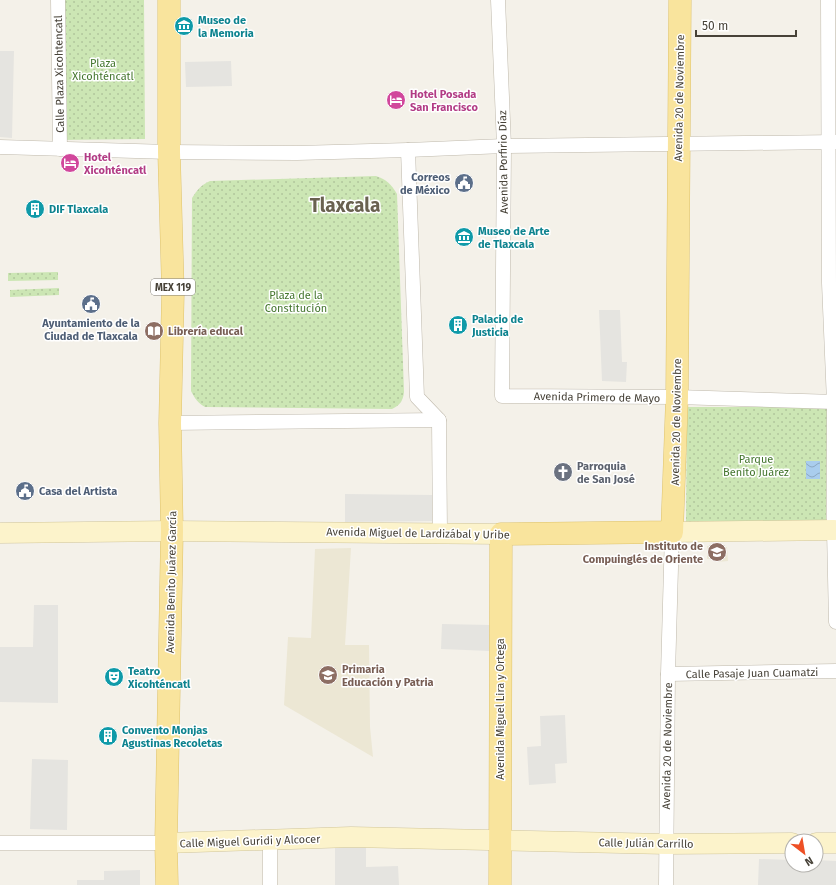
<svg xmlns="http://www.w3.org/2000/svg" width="836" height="885" font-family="'Fira Sans',sans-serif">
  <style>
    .education { fill: #ece7d4 }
    .green { fill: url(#green-dots) }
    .parking { fill: #e5e4e0 }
    .water { fill: url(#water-waves) }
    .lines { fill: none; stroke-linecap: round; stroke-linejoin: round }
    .street-casing { stroke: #bfb9ac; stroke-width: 15 }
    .secondary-casing { stroke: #d1c69b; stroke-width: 21 }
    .primary-casing { stroke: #dec36d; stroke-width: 23 }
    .street { stroke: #fff; stroke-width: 14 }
    .secondary { stroke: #fcf3cb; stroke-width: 20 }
    .primary { stroke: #f9e49d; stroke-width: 22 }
    .labels { text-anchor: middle; stroke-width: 3; stroke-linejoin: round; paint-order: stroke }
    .shield { fill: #fff; stroke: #7e7b74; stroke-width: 1 }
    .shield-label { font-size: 10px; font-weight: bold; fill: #474238 }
    .culture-label { font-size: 11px; font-weight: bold; fill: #0d838f; stroke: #fff; text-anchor: start }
    .park-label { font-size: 11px; fill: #44762e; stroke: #fff }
    .street-label { font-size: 11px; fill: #474238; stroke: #fff }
    .hotel-label { font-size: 11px; font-weight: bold; fill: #b23c85; stroke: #fff; text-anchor: start }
    .service-label { font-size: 11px; font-weight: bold; fill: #4e5e75; stroke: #fff; text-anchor: end }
    .education-label { font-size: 11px; font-weight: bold; fill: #785e54; stroke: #fff; text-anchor: start }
    .worship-label { font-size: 11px; font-weight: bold; fill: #5b616d; stroke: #fff; text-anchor: start }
    .town-label { font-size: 19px; font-weight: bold; fill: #696150; stroke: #fff }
  </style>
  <defs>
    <pattern id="green-dots" width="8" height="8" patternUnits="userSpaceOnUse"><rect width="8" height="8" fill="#cce6b4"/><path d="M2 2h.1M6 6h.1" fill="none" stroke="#b1c69c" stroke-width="1.8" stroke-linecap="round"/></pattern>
    <pattern id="water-waves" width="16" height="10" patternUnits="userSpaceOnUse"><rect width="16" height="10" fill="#a9cded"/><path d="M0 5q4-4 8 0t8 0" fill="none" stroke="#8ba8c1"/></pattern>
  </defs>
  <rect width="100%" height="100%" fill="#f4f1e9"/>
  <!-- education -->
  <g class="education">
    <path d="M707,546L727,547L728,561L717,562V558L707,559Z"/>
    <path d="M351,548L345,645H369L370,727L373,757L284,705L288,637L311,638L315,549Z"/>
  </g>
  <!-- green -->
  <g class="green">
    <path d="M61,0H144L145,139L61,140Z"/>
    <path d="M376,176C387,180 391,184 397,194L404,392C403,401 400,405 392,409L205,407C198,403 195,399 191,391L192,198C197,190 201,185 210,181Z"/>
    <path d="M58,272V280L8,281V273Z"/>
    <path d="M59,288V295L10,297V290Z"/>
    <path d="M687,407H827L826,523L686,524Z"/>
  </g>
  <!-- parking -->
  <g class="parking">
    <path d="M0,51H14L12,138L0,137Z"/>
    <path d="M231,61L232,86L186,87L185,62Z"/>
    <path d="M599,310H620L622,362H627L626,382L602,381Z"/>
    <path d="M345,494L432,495V521L345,522Z"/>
    <path d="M34,605H58V703L0,702V647H33Z"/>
    <path d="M442,624L490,625V651L441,649Z"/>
    <path d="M565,715L567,763L555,764L556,783L529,785L527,747L541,746L540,716Z"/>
    <path d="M32,759L68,760L67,830L30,829Z"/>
    <path d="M335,842H366V867L398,866L399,885H335Z"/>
    <path d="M759,859L792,860V865H816V860L836,861V885H758Z"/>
    <path d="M140,870V885H77V880H104V871Z"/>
  </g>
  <!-- water -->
  <rect class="water" x="806" y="461" width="14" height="18"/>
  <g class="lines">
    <!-- street casing -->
    <g class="street-casing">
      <g id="street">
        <path d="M58,0L60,149"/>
        <path d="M498,0L504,146L502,396L677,397L836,402"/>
        <path d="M828,0L829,283L834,402V530L836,622"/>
        <path d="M0,147L169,152L297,153L408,150L504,146L836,142"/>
        <path d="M408,150L417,397L439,420L440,533"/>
        <path d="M170,423L439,420"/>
        <path d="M668,674L836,671"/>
        <path d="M270,841V885"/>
        <path d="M0,843H166"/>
        <path d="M666,885L668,674L672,532"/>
      </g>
    </g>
    <!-- secondary casing -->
    <g class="secondary-casing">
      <g id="secondary">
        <path d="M672,532L834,530"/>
        <path d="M0,533L172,531L501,534"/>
        <path d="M166,843L351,837L666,844L792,843"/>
        <path d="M816,843H836"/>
      </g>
    </g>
    <!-- primary casing -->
    <g class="primary-casing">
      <g id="primary">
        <path d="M167,885L166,843L172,531L170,423L173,292L169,152V0"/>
        <path d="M500,885L501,534L672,532L677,397L680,0"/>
      </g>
    </g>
    <!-- street -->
    <use href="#street" class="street"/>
    <!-- secondary -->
    <use href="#secondary" class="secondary"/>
    <!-- primary -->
    <use href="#primary" class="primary"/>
  </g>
  <!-- icons -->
  <defs>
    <g id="museum-disc" transform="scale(1)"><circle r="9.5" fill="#0f9aa8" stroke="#fff"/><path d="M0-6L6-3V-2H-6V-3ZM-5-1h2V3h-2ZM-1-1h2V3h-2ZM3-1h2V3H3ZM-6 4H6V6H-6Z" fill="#fff"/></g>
    <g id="hotel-disc" transform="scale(1)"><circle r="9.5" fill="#d1479c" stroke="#fff"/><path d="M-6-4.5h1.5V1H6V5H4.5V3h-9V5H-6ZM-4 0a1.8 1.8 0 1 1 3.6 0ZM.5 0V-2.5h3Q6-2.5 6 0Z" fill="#fff"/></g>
    <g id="civic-disc" transform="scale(1)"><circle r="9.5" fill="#5c6f8a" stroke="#fff"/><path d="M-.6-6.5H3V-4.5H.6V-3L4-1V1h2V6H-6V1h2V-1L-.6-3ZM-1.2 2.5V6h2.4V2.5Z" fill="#fff"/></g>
    <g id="building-disc" transform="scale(1)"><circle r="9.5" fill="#0f9aa8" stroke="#fff"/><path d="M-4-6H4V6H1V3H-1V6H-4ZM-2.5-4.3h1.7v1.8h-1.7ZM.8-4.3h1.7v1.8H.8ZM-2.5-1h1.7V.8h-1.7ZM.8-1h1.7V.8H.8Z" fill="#fff"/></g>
    <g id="library-disc" transform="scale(1)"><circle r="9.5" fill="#8d6e63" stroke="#fff"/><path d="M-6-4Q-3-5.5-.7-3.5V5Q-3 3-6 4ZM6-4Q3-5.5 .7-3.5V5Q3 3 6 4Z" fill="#fff"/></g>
    <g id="church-disc" transform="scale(1)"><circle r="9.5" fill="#6b7280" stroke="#fff"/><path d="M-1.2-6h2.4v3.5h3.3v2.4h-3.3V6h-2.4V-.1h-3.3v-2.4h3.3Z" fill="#fff"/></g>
    <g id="university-disc" transform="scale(1)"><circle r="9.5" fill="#8d6e63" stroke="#fff"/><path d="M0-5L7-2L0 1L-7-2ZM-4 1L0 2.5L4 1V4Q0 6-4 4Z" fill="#fff"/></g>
    <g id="school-disc" transform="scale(1)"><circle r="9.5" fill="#8d6e63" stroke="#fff"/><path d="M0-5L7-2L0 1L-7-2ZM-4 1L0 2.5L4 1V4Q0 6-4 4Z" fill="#fff"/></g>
    <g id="theatre-disc" transform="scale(1)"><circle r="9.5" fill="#0f9aa8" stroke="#fff"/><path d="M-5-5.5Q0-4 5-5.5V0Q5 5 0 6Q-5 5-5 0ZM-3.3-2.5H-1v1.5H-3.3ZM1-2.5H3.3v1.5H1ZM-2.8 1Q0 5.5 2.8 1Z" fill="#fff"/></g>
  </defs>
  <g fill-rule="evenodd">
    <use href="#museum-disc" x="184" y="26"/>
    <use href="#hotel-disc" x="396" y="100"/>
    <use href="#hotel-disc" x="70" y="163"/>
    <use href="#civic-disc" x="464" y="183"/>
    <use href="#building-disc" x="35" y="209"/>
    <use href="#museum-disc" x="464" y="237"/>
    <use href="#civic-disc" x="91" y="304"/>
    <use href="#building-disc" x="458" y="325"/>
    <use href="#library-disc" x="154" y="331"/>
    <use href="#church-disc" x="563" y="472"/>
    <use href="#civic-disc" x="25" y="491"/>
    <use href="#university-disc" x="717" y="552"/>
    <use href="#school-disc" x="328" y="675"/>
    <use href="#theatre-disc" x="114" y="677"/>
    <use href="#building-disc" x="108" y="736"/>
  </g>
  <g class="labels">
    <!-- shield labels -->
    <rect class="shield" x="151" y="279" width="44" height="16" rx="3"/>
    <g class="shield-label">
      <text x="173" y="291">MEX 119</text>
    </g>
    <!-- culture labels -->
    <g class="culture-label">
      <text x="198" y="24">Museo de<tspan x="198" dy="13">la Memoria</tspan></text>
      <text x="49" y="213">DIF Tlaxcala</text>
      <text x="478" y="235">Museo de Arte<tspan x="478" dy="13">de Tlaxcala</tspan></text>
      <text x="472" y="323">Palacio de<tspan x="472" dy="13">Justicia</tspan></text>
      <text x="128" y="675">Teatro<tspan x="128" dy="13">Xicohténcatl</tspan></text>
      <text x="122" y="734">Convento Monjas<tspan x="122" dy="13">Agustinas Recoletas</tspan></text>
    </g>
    <!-- park labels -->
    <g class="park-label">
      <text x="103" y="67">Plaza<tspan x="103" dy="13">Xicohténcatl</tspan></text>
      <text x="296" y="299">Plaza de la<tspan x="296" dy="13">Constitución</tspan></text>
      <text x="756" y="463">Parque<tspan x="756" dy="13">Benito Juárez</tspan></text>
    </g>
    <!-- street labels -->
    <g class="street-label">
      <text transform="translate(59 74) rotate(-91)" y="4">Calle Plaza Xicohtencatl</text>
      <text transform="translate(679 98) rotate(-89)" y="4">Avenida 20 de Noviembre</text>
      <text transform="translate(503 162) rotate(-91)" y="4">Avenida Porfirio Díaz</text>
      <text transform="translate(597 397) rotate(1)" y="4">Avenida Primero de Mayo</text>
      <text transform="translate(676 422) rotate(-89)" y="4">Avenida 20 de Noviembre</text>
      <text transform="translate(418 533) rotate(1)" y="4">Avenida Miguel de Lardizábal y Uribe</text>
      <text transform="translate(171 582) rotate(-89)" y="4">Avenida Benito Juárez García</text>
      <text transform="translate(752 673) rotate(-1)" y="4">Calle Pasaje Juan Cuamatzi</text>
      <text transform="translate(500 709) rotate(-90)" y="4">Avenida Miguel Lira y Ortega</text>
      <text transform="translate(667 746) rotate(-89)" y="4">Avenida 20 de Noviembre</text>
      <text transform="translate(250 841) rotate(-2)" y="4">Calle Miguel Guridi y Alcocer</text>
      <text transform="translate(646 843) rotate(1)" y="4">Calle Julián Carrillo</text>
    </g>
    <!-- hotel labels -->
    <g class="hotel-label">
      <text x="410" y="98">Hotel Posada<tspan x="410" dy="13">San Francisco</tspan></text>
      <text x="84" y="161">Hotel<tspan x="84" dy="13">Xicohténcatl</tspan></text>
    </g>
    <!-- service labels -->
    <g class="service-label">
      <text x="450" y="181">Correos<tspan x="450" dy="13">de México</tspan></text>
      <text x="91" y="327" text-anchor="middle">Ayuntamiento de la<tspan x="91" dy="13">Ciudad de Tlaxcala</tspan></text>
      <text x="39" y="495" text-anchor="start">Casa del Artista</text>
    </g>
    <!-- education labels -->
    <g class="education-label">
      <text x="168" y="335">Librería educal</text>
      <text x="703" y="550" text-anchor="end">Instituto de<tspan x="703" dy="13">Compuinglés de Oriente</tspan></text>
      <text x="342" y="673">Primaria<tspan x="342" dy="13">Educación y Patria</tspan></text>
    </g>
    <!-- worship labels -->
    <g class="worship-label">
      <text x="577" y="470">Parroquia<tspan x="577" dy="13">de San José</tspan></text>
    </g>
    <!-- town labels -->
    <g class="town-label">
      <text x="345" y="212">Tlaxcala</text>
    </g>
  </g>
  <!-- north arrow -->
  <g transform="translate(804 853) rotate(149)"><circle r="19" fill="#ffffff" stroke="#b5b3af"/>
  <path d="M0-3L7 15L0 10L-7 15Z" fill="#ee5025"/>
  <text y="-6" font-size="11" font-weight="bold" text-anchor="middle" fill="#474238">N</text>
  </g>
  <!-- scale -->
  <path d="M696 30v6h100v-6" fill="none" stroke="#474238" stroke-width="2"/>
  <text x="702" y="30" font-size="12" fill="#474238" stroke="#ffffff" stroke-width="3" paint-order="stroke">50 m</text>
</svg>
